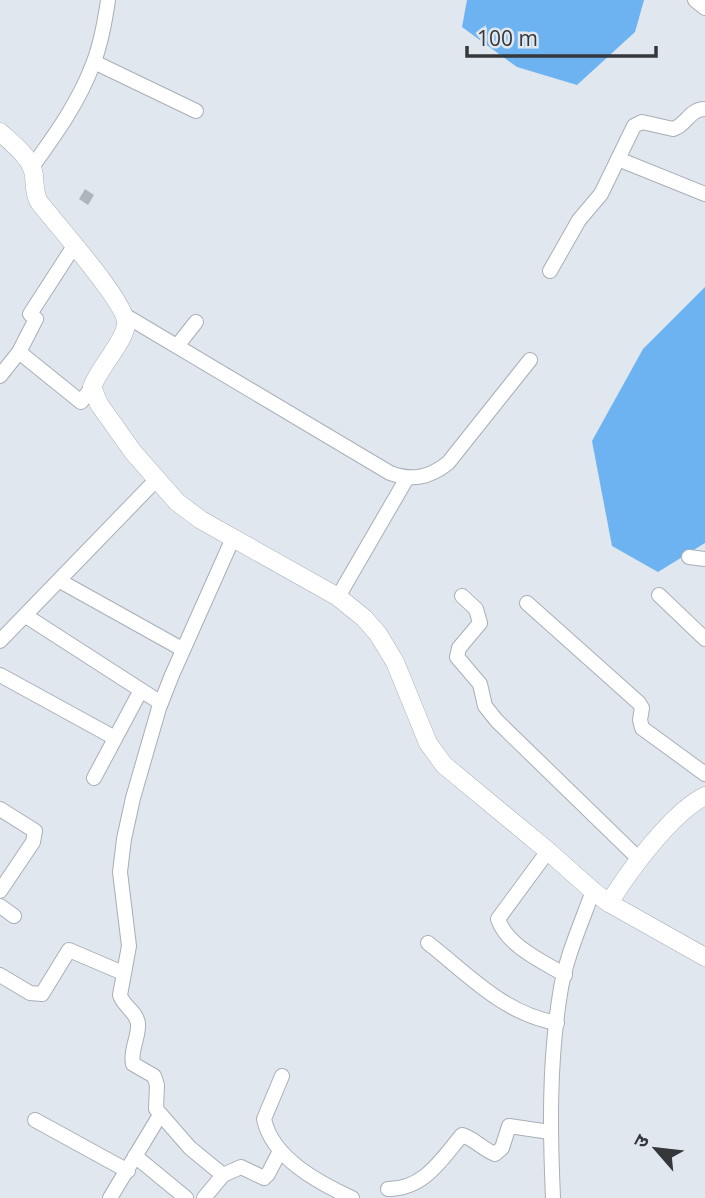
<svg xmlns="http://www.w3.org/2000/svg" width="705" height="1198" font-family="'Open Sans','Noto Sans Devanagari',sans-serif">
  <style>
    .water { fill: #6db3f1 }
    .building { fill: #aeb5bc }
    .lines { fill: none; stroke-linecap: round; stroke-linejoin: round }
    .minor-casing { stroke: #a8afb6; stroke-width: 16 }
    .tertiary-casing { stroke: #a8afb6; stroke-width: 19 }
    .minor { stroke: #fff; stroke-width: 14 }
    .tertiary { stroke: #fff; stroke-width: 18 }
  </style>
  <rect width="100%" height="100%" fill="#e0e7ee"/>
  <!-- water -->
  <g class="water">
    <path d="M467,0H644L635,32L577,85L517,67L462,27Z"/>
    <path d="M705,287V543L658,572L612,546L592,441L643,349Z"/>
  </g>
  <!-- building -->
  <path class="building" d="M85,189L94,195L88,205L79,199Z"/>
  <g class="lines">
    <!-- minor casing -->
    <g class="minor-casing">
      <g id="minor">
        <path d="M695,0L705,8"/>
        <path d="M94,62L196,111"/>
        <path d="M618,159L705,194"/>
        <path d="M32,167C55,135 79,102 93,64C101,44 105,21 108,0"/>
        <path d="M550,271L579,220L601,194L634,126L642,122L673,129C687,125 689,109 705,109"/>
        <path d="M126,316L390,473C412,481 429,478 448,463L530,360"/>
        <path d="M177,346L196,322"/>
        <path d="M19,352L36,319L30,314L74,246"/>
        <path d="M0,376L19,352L81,402L92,387"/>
        <path d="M233,538L172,675L159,708L133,798L124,839L120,872L129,946L120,995C123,1006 137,1012 138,1024C139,1037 130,1050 133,1064L154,1076L157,1085L156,1109L190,1148L223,1175L241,1167L264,1178L268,1174L280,1151"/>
        <path d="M689,557L705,559"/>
        <path d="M60,581L182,649"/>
        <path d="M659,595L705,639"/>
        <path d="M462,596L476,609L480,623L459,648L457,657L480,684L485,706L497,721L640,860"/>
        <path d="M338,597L407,478"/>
        <path d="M527,603L639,703L642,708L640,720L642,728L705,774"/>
        <path d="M26,616L161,703"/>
        <path d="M0,641L156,480"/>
        <path d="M0,675L115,738"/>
        <path d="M94,778L141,690"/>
        <path d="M0,809L35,831L33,842L0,891"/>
        <path d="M548,851L498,919C507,946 542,961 565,975"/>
        <path d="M0,906L14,916"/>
        <path d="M428,943C469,975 504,1014 557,1023"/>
        <path d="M0,975L30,993L42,994L69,950L123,973"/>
        <path d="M282,1076L264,1119C272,1158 319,1183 352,1198"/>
        <path d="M35,1120L128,1171"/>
        <path d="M135,1156L186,1198"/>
        <path d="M388,1189C424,1189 441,1160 462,1135C475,1139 482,1149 495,1154L502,1148L509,1126L550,1132"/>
        <path d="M110,1198L160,1115"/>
        <path d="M204,1198L223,1175"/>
        <path d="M553,1198C550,1130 549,1062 560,994C565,959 581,924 593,891"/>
      </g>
    </g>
    <!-- tertiary casing -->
    <g class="tertiary-casing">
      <g id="tertiary">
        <path d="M0,132C13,144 31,157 34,175C35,185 34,193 39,202C55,223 129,305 126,325C124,342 99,368 92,387L99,404L133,452L177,502L201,520L338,597L364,618L378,634L395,662L428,743L444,765L548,851L593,891L609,903L705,957"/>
        <path d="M609,903C629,871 672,812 705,796"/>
      </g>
    </g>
    <!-- minor -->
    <use href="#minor" class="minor"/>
    <!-- tertiary -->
    <use href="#tertiary" class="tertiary"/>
  </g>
  <!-- north arrow -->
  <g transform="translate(656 1149) rotate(298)" stroke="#e0e7ee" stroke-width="5" paint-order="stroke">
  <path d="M0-5L12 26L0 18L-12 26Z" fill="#35373a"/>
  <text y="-10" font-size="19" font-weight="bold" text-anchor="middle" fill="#35373a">उ</text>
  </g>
  <!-- scale -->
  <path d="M467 46v10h189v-10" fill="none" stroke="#35373a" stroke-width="3.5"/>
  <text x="477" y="46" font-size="21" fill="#35373a" stroke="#e0e7ee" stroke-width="5" paint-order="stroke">100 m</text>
</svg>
